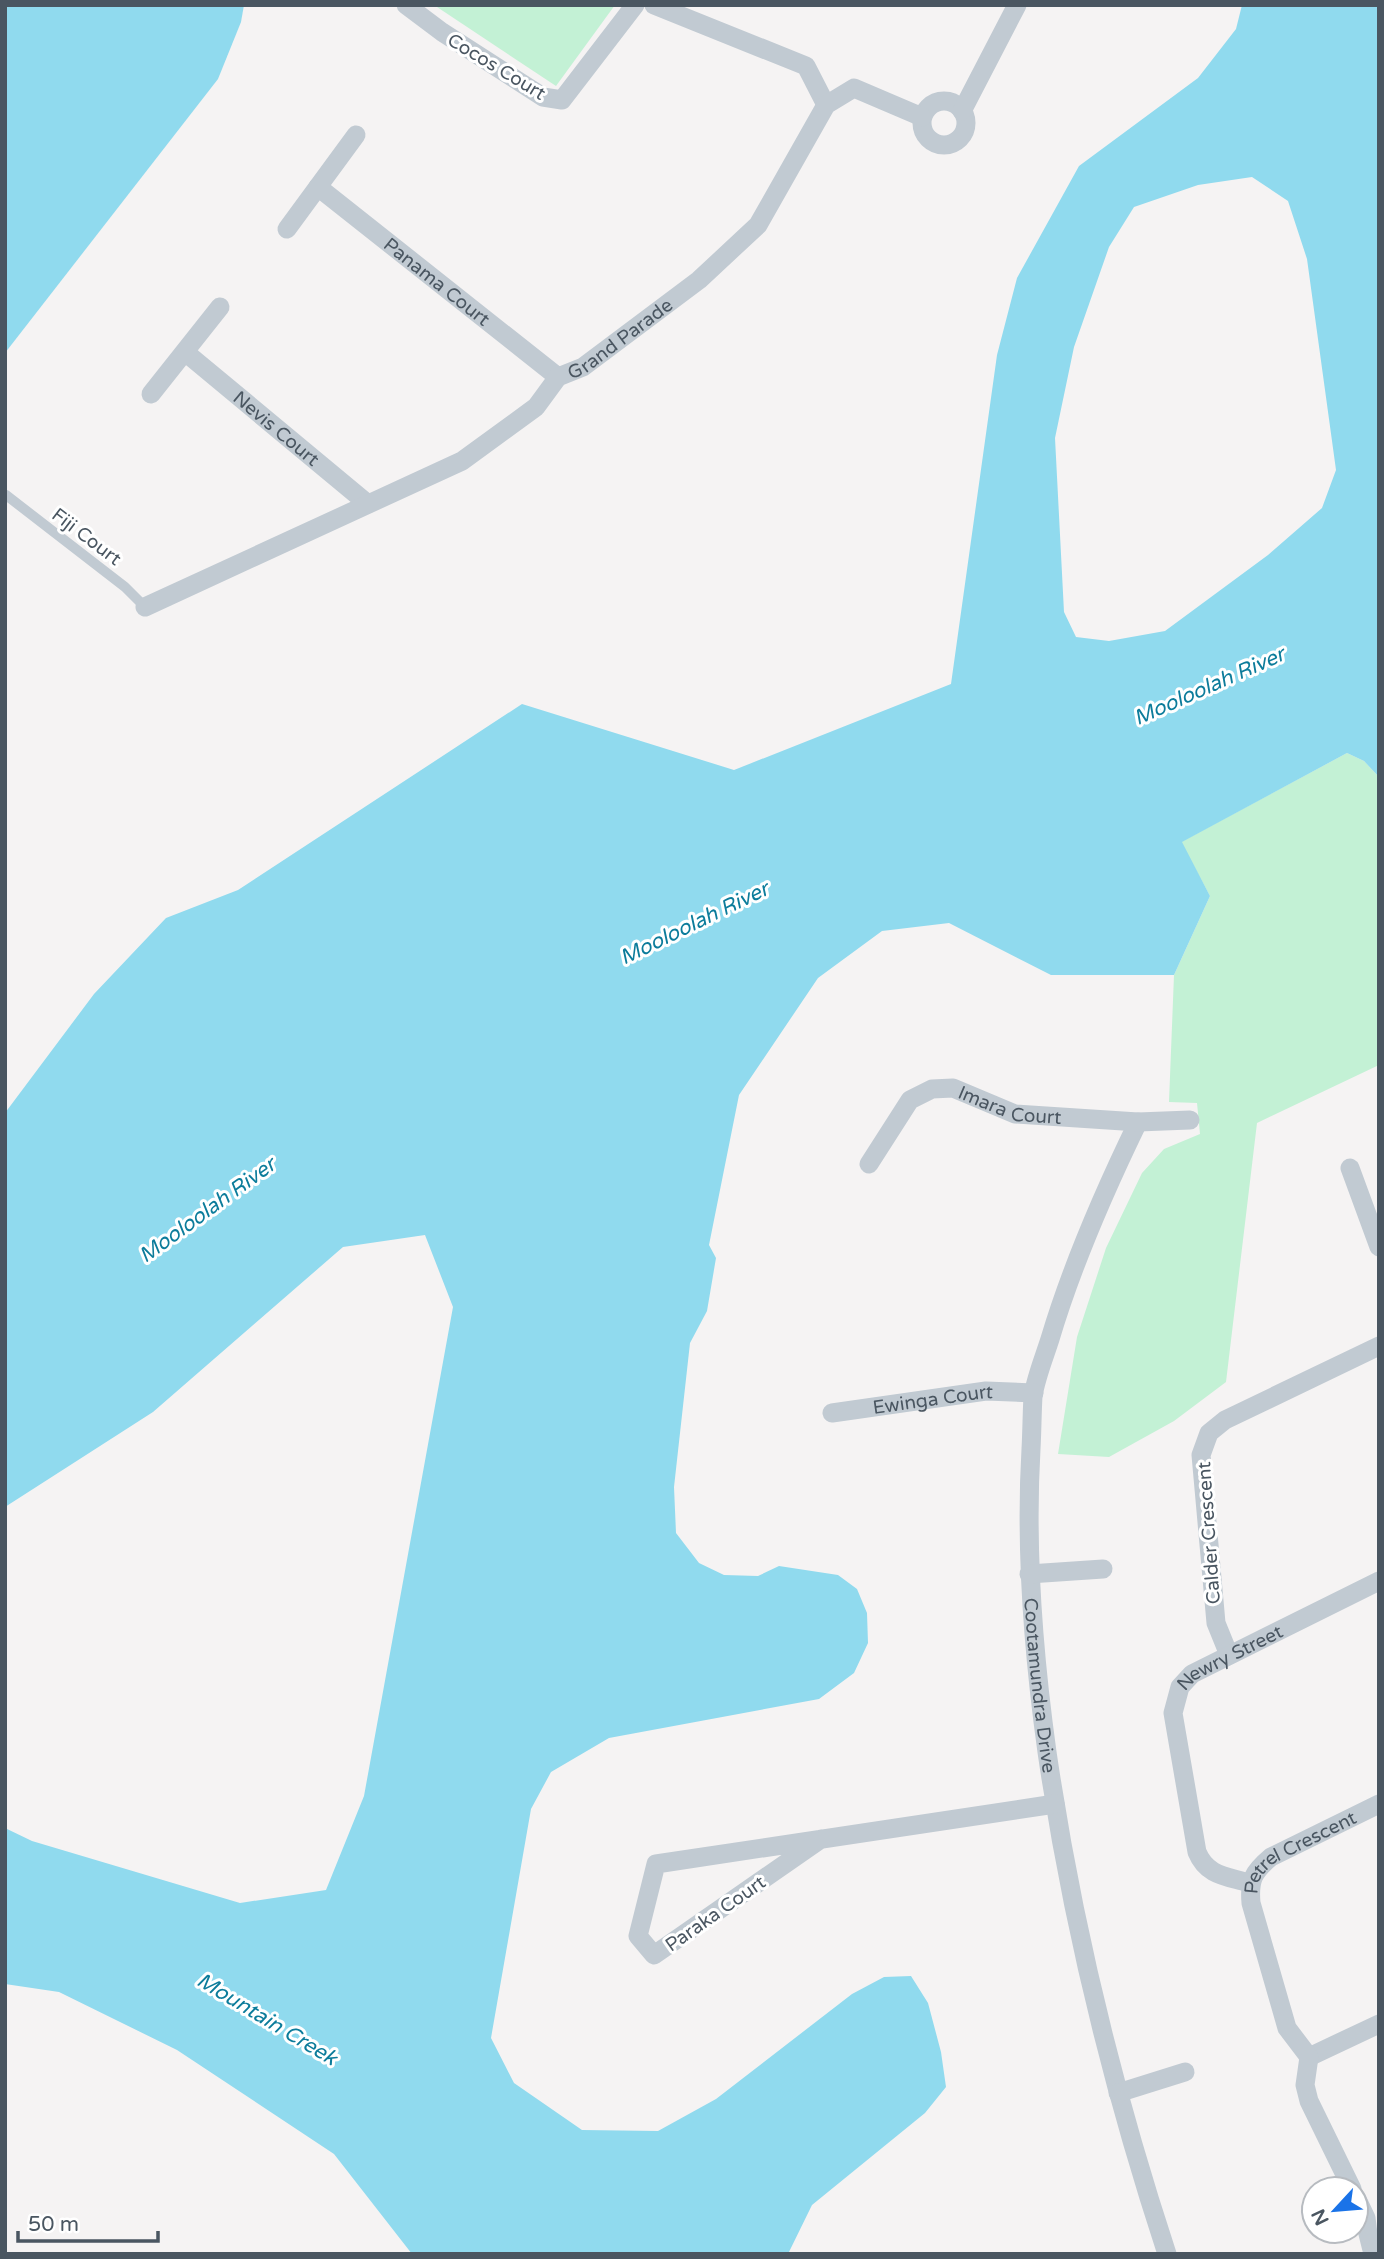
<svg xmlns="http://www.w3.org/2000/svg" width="1384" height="2259" font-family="'Varela Round',sans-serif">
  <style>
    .green { fill: #c3f1d5 }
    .water { fill: #90daee; fill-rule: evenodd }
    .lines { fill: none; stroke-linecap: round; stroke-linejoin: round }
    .lane { stroke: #c1cad2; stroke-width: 10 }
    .street { stroke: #c1cad2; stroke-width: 19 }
    .labels { text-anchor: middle; stroke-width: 6; stroke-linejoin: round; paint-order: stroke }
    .street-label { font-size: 19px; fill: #4a5661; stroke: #fff }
    .water-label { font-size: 21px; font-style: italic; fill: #0c7c9b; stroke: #fff }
  </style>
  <rect width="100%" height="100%" fill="#f5f3f3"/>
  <!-- green -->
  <g class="green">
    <path d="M434,5H615L556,86Z"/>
    <path d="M1347,753L1364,761L1379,777V1065L1257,1123L1226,1382L1174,1421L1109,1457L1058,1454L1077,1337L1106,1248L1142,1173L1164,1149L1200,1134L1197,1103L1169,1102L1174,975L1210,896L1181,842Z"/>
  </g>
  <!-- water -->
  <g class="water">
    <path d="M5,5H244L241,22L218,79L5,353Z"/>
    <path d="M1242,5H1379V777L1364,761L1347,753L1182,842L1210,896L1174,975H1051L949,923L882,931L818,978L739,1095L709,1245L716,1258L707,1311L690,1343L674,1487L676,1533L699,1563L724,1575L758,1576L779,1566L838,1575L857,1589L867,1613L868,1643L854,1673L819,1699L609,1738L551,1772L531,1809L491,2038L514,2083L582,2130L658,2131L716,2099L852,1994L884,1977L911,1976L928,2003L941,2052L946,2087L925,2113L812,2205L788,2254H412L334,2154L177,2050L59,1992L5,1984V1828L32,1841L240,1903L326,1890L364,1796L453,1307L425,1235L343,1247L153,1412L5,1507V1113L94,994L166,918L238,890L522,704L734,770L951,684L997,355L1017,278L1079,166L1198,78L1236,29ZM1252,177L1288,201L1307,259L1336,470L1322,508L1268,555L1165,631L1109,641L1076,637L1064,612L1055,438L1074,347L1109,247L1134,207L1198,185Z"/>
  </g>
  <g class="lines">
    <!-- lane -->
    <path class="lane" d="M6,495L125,587L145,607"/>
    <!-- street -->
    <g class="street">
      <path d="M406,5L442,32L543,97L562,100L635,5"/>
      <path d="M654,5L806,66L826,105"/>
      <circle cx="944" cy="123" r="22"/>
      <path d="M962,111L1017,5"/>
      <path id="s1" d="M318,187L558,377"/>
      <path d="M287,229L356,135"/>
      <path id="s2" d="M185,352L368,504"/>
      <path d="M151,394L220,307"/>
      <path id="s3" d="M145,607L462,461L536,407L558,377L583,367L699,280L758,225L826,105L854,88L922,117"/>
      <path id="s4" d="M1138,1122C1104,1192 1072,1265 1050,1339C1044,1358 1036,1377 1033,1396C1032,1413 1032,1431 1031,1449C1025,1551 1033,1651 1047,1752C1072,1923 1113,2090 1167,2254"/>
      <path id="s5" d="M869,1164L910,1100L932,1089L953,1088L1015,1114L1138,1122L1190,1120"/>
      <path d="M1350,1168L1379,1247"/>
      <path id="s6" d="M832,1413L986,1391L1034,1393"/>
      <path d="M1029,1574L1103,1569"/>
      <path d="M1229,1655L1216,1623L1201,1455L1209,1433L1225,1420L1379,1346"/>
      <path d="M821,1839L654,1955L638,1936L656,1864L1055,1804"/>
      <path id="s7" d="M1249,1883C1226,1876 1207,1876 1197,1852L1173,1713L1180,1687L1192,1674L1379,1581"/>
      <path d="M1309,2057L1379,2024"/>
      <path d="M1118,2093L1185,2072"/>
      <path id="s8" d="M1352,2189L1309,2101L1305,2085L1309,2057L1287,2028L1251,1903C1249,1880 1253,1872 1271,1857L1379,1804"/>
      <path d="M1356,2197L1366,2218L1368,2234L1373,2254"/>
    </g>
  </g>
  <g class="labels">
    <!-- street labels -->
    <g class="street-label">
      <text transform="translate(497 66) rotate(31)" y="7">Cocos Court</text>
      <text dy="7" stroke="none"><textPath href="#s1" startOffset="152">Panama Court</textPath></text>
      <text dy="7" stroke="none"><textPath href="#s3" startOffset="551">Grand Parade</textPath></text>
      <text dy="7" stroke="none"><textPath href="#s2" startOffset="119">Nevis Court</textPath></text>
      <text transform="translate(87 536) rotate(37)" y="7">Fiji Court</text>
      <text dy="7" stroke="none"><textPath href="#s5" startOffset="182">Imara Court</textPath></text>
      <text dy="7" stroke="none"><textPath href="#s6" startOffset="102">Ewinga Court</textPath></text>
      <text transform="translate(1208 1533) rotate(-94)" y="7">Calder Crescent</text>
      <text dy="7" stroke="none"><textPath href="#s7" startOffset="290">Newry Street</textPath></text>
      <text dy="7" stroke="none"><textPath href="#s4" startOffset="584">Cootamundra Drive</textPath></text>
      <text dy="7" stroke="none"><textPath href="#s8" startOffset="387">Petrel Crescent</textPath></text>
      <text transform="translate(715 1913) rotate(-35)" y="7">Paraka Court</text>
    </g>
    <!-- water labels -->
    <g class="water-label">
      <text transform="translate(1209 686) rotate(-24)" y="7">Mooloolah River</text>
      <text transform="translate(694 923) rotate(-26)" y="7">Mooloolah River</text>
      <text transform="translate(207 1210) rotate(-36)" y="7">Mooloolah River</text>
      <text transform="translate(267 2019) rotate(31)" y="7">Mountain Creek</text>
    </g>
  </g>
  <!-- border -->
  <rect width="1384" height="2259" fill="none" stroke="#4a5661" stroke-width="14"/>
  <!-- north arrow -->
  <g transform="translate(1335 2210) rotate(244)"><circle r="33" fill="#ffffff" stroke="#b7bbc0" stroke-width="2"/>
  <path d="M0-5L12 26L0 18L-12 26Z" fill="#1a73e8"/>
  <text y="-10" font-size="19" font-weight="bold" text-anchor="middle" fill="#4a5661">N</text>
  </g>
  <!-- scale -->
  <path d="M18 2231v10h140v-10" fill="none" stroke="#4a5661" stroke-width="3.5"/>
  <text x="28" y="2231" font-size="21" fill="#4a5661" stroke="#ffffff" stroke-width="5" paint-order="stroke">50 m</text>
</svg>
